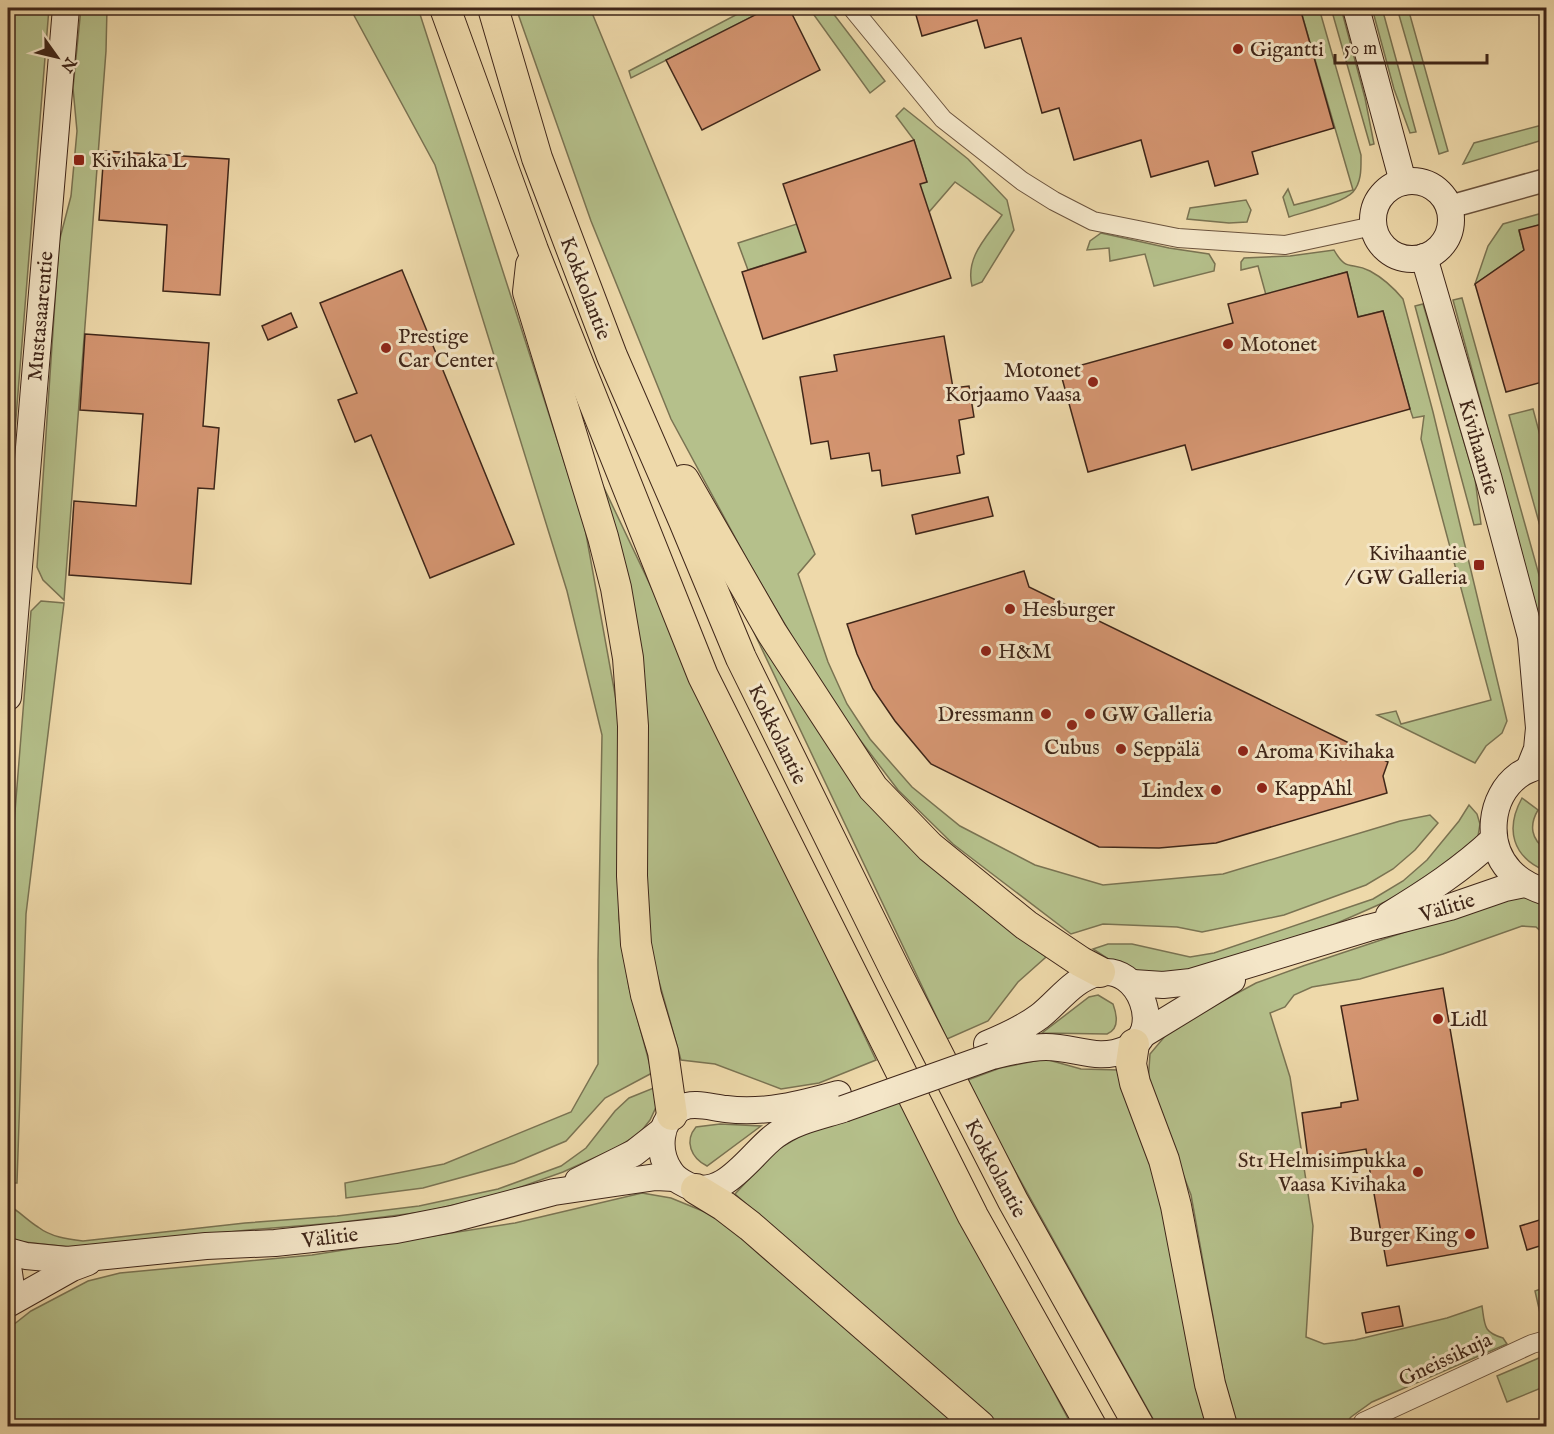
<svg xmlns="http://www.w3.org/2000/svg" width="1554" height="1434" font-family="'IM FELL English',serif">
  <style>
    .green { fill: #b5c08b; stroke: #7a7352; stroke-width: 1.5 }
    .building { fill: #d49571; stroke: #3f2619; stroke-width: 1.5 }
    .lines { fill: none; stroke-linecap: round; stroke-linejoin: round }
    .minor-casing { stroke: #6b533d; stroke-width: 20 }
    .tertiary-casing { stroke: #6b533d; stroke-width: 25 }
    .secondary-casing { stroke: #3f2619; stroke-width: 28 }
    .trunk-casing { stroke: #3f2619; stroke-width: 32 }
    .minor { stroke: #f4e6c8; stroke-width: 18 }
    .tertiary { stroke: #f4e6c8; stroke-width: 22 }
    .secondary { stroke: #f4e6c8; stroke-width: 26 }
    .trunk { stroke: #eed9aa; stroke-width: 30 }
    .secondary-bridge-casing { stroke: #3f2619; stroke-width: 28; stroke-linecap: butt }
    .secondary-bridge { stroke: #f4e6c8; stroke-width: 26 }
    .poi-dot { fill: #8f2418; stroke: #f4e6c8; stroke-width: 2 }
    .labels { text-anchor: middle; stroke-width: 6; stroke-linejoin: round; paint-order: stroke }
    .poi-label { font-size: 21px; fill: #3f2619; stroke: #f4e6c8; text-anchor: start }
    .street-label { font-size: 21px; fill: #3f2619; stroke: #f4e6c8 }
  </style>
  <rect width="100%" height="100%" fill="#eed9aa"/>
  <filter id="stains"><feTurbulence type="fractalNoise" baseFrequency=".00333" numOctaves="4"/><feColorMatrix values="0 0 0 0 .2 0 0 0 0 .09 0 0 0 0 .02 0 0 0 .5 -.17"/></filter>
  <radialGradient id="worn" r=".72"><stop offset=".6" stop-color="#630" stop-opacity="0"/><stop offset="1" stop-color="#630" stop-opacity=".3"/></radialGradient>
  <!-- green -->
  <g class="green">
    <path d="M8,8H49L8,517Z"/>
    <path d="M81,8H107L106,51L64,600L43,580L37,567L59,242L71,196L77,131L73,88Z"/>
    <path d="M350,8H418L584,523L624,744L619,919L629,987L652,1073L605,1098L566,1141L514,1163L423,1188L346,1198L345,1183L444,1164L571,1112L598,1064V960L602,735L567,591L435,165Z"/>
    <path d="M516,8H590L815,554L798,574L828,662L847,704L870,739L912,787L960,826L1035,865L1103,885L1223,874L1400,821L1430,815L1438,823L1415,850L1393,869L1366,885L1284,915L1202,932L1177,927L1103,924L1071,934L953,844L898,790L829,699L750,565L671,419L591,221Z"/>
    <path d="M749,8H769L631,78L629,71Z"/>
    <path d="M809,8H829L885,81L870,93Z"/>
    <path d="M1300,8H1319L1361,155C1361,167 1362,182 1353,192C1343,203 1304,212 1289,217L1283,197L1288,189L1294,205L1353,190Z"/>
    <path d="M1331,8H1341L1365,98L1374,144L1370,145Z"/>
    <path d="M1372,8H1382L1416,132L1410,133L1394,89Z"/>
    <path d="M1397,8H1408L1448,151L1439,154Z"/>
    <path d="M904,108L968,159L1007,200L1014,230L982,282L972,286C965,257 987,237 1002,215L955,182L929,212L748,270L738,243L927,182L914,140L896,116Z"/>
    <path d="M1546,124V139L1463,164L1474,143Z"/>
    <path d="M1246,200L1251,210L1247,222L1229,223L1187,219L1190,208Z"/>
    <path d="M1546,212V223L1519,231L1524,250L1475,284L1488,246L1503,224Z"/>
    <path d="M1101,233L1169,248L1209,254L1215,264L1214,271L1154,286L1145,254L1110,261L1109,248L1087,250L1090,241Z"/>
    <path d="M1334,250C1347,273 1351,261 1370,271C1383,278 1393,287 1403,299L1433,412L1507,721L1502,733L1486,746L1475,763L1377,715L1396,711L1401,724L1491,700L1421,439L1424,416L1413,418L1410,409L1383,311L1358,317L1347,272L1266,295L1258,266L1241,270V262L1244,258L1290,256Z"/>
    <path d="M1462,298L1546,600V643L1453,300Z"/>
    <path d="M1423,304L1475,479L1481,524L1474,525L1415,306Z"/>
    <path d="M1533,409L1546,458V524L1540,526L1509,415Z"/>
    <path d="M596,471L876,1060L819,1083L781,1089L715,1064L681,1060L648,942Z"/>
    <path d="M41,601L64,603L26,914L17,1183H8V899L31,611Z"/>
    <path d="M751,626L1018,936L1046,957L1018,982L988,1021L947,1039Z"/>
    <path d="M1522,798L1538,810C1529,825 1531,840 1546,849V871C1512,857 1505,829 1522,798Z"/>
    <path d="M1469,805L1477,814L1480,824L1478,836L1428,883L1335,924L1172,977L1143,976L1119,966L1093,949L1108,944H1132L1190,957L1214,953L1373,899L1403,881L1427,860L1459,821Z"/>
    <path d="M1526,897L1546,905V936L1536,927L1522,926L1443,954L1360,979L1312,987L1294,995L1285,1007L1270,1013L1290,1077L1313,1226L1306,1337L1324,1344L1355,1340L1447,1318L1482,1306C1485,1326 1483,1332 1503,1338L1507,1344L1372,1402L1351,1417L1343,1426H1237L1225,1383L1191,1195L1148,1083L1150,1054L1171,1029L1256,983L1303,966L1489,904L1510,898Z"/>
    <path d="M1098,995L1113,1004C1117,1015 1120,1029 1107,1034L1042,1033L1089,997Z"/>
    <path d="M1045,1059L1081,1069L1120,1070L1167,1210L1213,1426H1157L965,1081L1000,1068Z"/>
    <path d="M656,1087L657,1105L650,1120L639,1134L616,1148L563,1172L498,1195L423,1212L335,1223L248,1230L79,1248L15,1241L8,1235V1205C19,1211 27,1220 38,1227C51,1237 67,1239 83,1241L245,1223L337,1216L419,1206L498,1189L561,1166L586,1148L615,1111L629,1098Z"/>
    <path d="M899,1101L1072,1426H995L968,1399L735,1194L775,1151L824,1122Z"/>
    <path d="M720,1124L761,1126L707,1166C691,1158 684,1141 696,1127Z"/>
    <path d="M642,1193L671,1198L710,1214L753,1244L963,1426H8V1329L31,1311L88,1281L120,1273L312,1255L515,1223Z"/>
    <path d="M1546,1287V1311L1540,1313L1535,1291Z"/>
    <path d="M1546,1355V1386L1507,1402L1497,1376Z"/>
  </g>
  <!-- building -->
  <g class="building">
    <path d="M769,8H789L820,70L702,130L666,60Z"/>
    <path d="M914,8H1300L1334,128L1252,152L1258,174L1215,186L1208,161L1151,177L1141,140L1074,160L1059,108L1042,113L1021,38L985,48L977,20L922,36Z"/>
    <path d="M914,140L927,182L920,184L951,278L763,339L742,272L806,252L783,184Z"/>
    <path d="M104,151L229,159L220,295L163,291L167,225L99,220Z"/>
    <path d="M1546,223V381L1506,392L1475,284L1524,250L1519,230Z"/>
    <path d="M402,270L514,544L430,578L371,435L355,442L338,400L357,393L320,303Z"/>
    <path d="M1347,272L1358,317L1383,311L1410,409L1192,470L1185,445L1088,472L1060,371L1233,323L1228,304Z"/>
    <path d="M291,313L297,327L268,340L262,326Z"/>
    <path d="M85,334L209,343L203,426L219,428L214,489L198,488L191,584L69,575L74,501L136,506L143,414L80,410Z"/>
    <path d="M944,336L953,388L969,386L974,417L959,420L964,454L957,456L960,473L882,486L880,470L872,471L869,453L831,459L828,441L811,444L800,377L837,371L834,355Z"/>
    <path d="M988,497L993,516L916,534L912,515Z"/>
    <path d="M1024,571L1029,587L1388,762L1383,776L1387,793L1216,843L1159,848L1099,847L931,764L895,721L873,689L857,654L847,624Z"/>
    <path d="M1443,988L1488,1248L1387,1266L1366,1149L1308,1159L1302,1113L1341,1107V1103L1358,1100L1341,1006Z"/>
    <path d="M1546,1218V1244L1527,1250L1520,1226Z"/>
    <path d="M1399,1306L1403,1326L1366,1333L1362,1313Z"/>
  </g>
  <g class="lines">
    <!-- minor casing -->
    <g class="minor-casing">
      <g id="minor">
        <path d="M852,8L943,119L1022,181L1054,201L1093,221L1178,238L1285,245L1373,226"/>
        <path d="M1363,1422L1532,1344L1546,1340"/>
      </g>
    </g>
    <!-- tertiary casing -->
    <g class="tertiary-casing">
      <path id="tertiary" d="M1449,207L1546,180"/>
    </g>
    <!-- secondary casing -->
    <g class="secondary-casing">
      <g id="secondary">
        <path d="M1356,8L1403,182"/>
        <circle cx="1412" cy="220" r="39"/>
        <path d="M1424,257L1489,480L1531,637L1539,728L1537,749L1529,769"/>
        <path d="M8,697L66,8"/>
        <path d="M1545,764C1536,767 1527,769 1519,775C1489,797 1485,844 1510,871C1520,882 1533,888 1546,892"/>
        <path d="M1389,915C1427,892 1462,869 1494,839"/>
        <path d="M1133,983L1163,985L1191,982L1368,928L1450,907L1505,888L1525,884"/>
        <path d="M1142,1035L1232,980"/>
        <path d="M987,1044C1006,1036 1024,1028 1040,1016C1059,1001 1073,979 1098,973C1140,963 1165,1033 1127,1049C1097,1062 1076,1047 1046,1047C1028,1047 1009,1052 992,1056"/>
        <path d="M838,1094C802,1104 764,1114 726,1109C713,1108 694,1101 681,1108C658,1120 657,1152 670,1171C674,1178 679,1181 687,1185C723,1203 751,1153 776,1135C795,1121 821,1116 843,1109"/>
        <path d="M578,1181L634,1153L662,1131"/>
        <path d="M8,1251L26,1256L67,1260L206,1246L275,1243L396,1230L452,1219L554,1192L656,1177L674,1178"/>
        <path d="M8,1266L11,1287L8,1299"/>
        <path d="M8,1304L72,1268L88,1262"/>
      </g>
    </g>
    <!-- trunk casing -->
    <g class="trunk-casing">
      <g id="trunk">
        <path d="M445,8L533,250L703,676L973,1216L1091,1426"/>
        <path d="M493,8L537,158L612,356L684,521L741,658L897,974L1013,1201L1139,1426"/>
        <path d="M531,265L528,292L603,537L616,588L628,658L633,726L632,876L636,944L646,995L663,1052L672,1115"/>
        <path d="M684,480L772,633L873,788L930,847L1026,925L1081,962L1100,972"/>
        <path d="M1134,1044L1131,1064L1135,1083L1164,1160L1176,1206L1210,1384L1222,1426"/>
        <path d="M696,1189L724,1206L750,1226L980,1426"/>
      </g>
    </g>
    <!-- minor -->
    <use href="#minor" class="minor"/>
    <!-- tertiary -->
    <use href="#tertiary" class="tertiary"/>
    <!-- secondary -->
    <use href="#secondary" class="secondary"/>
    <!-- trunk -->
    <use href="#trunk" class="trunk"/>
    <!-- secondary-bridge casing -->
    <g class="secondary-bridge-casing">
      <path id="secondary-bridge" d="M843,1109L992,1056"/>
    </g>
    <!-- secondary-bridge -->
    <use href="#secondary-bridge" class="secondary-bridge"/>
  </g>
  <!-- markers -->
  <g class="poi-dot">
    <circle cx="1238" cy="49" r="6"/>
    <rect x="73" y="154" width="12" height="12" rx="3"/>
    <circle cx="1228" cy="344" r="6"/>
    <circle cx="386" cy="348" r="6"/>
    <circle cx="1093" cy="382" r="6"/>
    <rect x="1473" y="559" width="12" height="12" rx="3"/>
    <circle cx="1010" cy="609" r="6"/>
    <circle cx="986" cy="651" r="6"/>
    <circle cx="1046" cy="714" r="6"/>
    <circle cx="1090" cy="714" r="6"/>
    <circle cx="1072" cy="725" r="6"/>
    <circle cx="1121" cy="749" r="6"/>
    <circle cx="1243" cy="751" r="6"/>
    <circle cx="1262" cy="788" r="6"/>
    <circle cx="1216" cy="790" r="6"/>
    <circle cx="1438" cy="1019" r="6"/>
    <circle cx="1418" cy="1172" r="6"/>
    <circle cx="1470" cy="1234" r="6"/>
  </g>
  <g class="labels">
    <!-- poi labels -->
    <g class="poi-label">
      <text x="1250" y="56">Gigantti</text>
      <text x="91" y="167">Kivihaka L</text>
      <text x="398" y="343">Prestige<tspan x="398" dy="24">Car Center</tspan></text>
      <text x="1240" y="351">Motonet</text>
      <text x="1081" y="377" text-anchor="end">Motonet<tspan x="1081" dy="24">Korjaamo Vaasa</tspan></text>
      <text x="1467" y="560" text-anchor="end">Kivihaantie<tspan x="1467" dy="24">/ GW Galleria</tspan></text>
      <text x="1022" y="616">Hesburger</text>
      <text x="998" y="658">H&amp;M</text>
      <text x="1034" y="721" text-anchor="end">Dressmann</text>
      <text x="1102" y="721">GW Galleria</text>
      <text x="1072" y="754" text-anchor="middle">Cubus</text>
      <text x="1133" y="756">Seppälä</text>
      <text x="1255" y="758">Aroma Kivihaka</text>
      <text x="1274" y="795">KappAhl</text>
      <text x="1204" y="797" text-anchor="end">Lindex</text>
      <text x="1450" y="1026">Lidl</text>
      <text x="1406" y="1167" text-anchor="end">St1 Helmisimpukka<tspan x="1406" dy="24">Vaasa Kivihaka</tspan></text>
      <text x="1458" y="1241" text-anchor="end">Burger King</text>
    </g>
    <!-- street labels -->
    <g class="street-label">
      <text transform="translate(586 288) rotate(69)" y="7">Kokkolantie</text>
      <text transform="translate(40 316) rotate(-85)" y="7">Mustasaarentie</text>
      <text transform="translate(1479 447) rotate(74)" y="7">Kivihaantie</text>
      <text transform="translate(778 734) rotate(64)" y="7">Kokkolantie</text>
      <text transform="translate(1447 907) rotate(-17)" y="7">Välitie</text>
      <text transform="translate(996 1168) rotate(62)" y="7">Kokkolantie</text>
      <text transform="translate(330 1237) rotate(-7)" y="7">Välitie</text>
      <text transform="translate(1445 1359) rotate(-25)" y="7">Gneissikuja</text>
    </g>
  </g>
  <!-- margin -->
  <rect width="1554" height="1434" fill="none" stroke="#eed9aa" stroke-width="30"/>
  <rect x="9" y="9" width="1536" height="1416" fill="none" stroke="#3f2619" stroke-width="3"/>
  <rect x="15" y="15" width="1524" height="1404" fill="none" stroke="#3f2619" stroke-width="1.5"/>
  <!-- north arrow -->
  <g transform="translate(57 57) rotate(124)" stroke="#f4e6c8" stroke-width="4.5" paint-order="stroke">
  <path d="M0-4.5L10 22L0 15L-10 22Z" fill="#3f2619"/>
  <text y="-9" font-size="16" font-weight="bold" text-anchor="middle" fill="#3f2619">N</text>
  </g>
  <!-- scale -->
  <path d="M1335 54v9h152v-9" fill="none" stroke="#3f2619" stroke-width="3"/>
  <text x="1344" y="54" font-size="18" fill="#3f2619" stroke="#f4e6c8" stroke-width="4.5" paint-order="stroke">50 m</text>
  <rect width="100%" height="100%" filter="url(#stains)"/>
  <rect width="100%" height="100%" fill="url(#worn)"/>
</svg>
